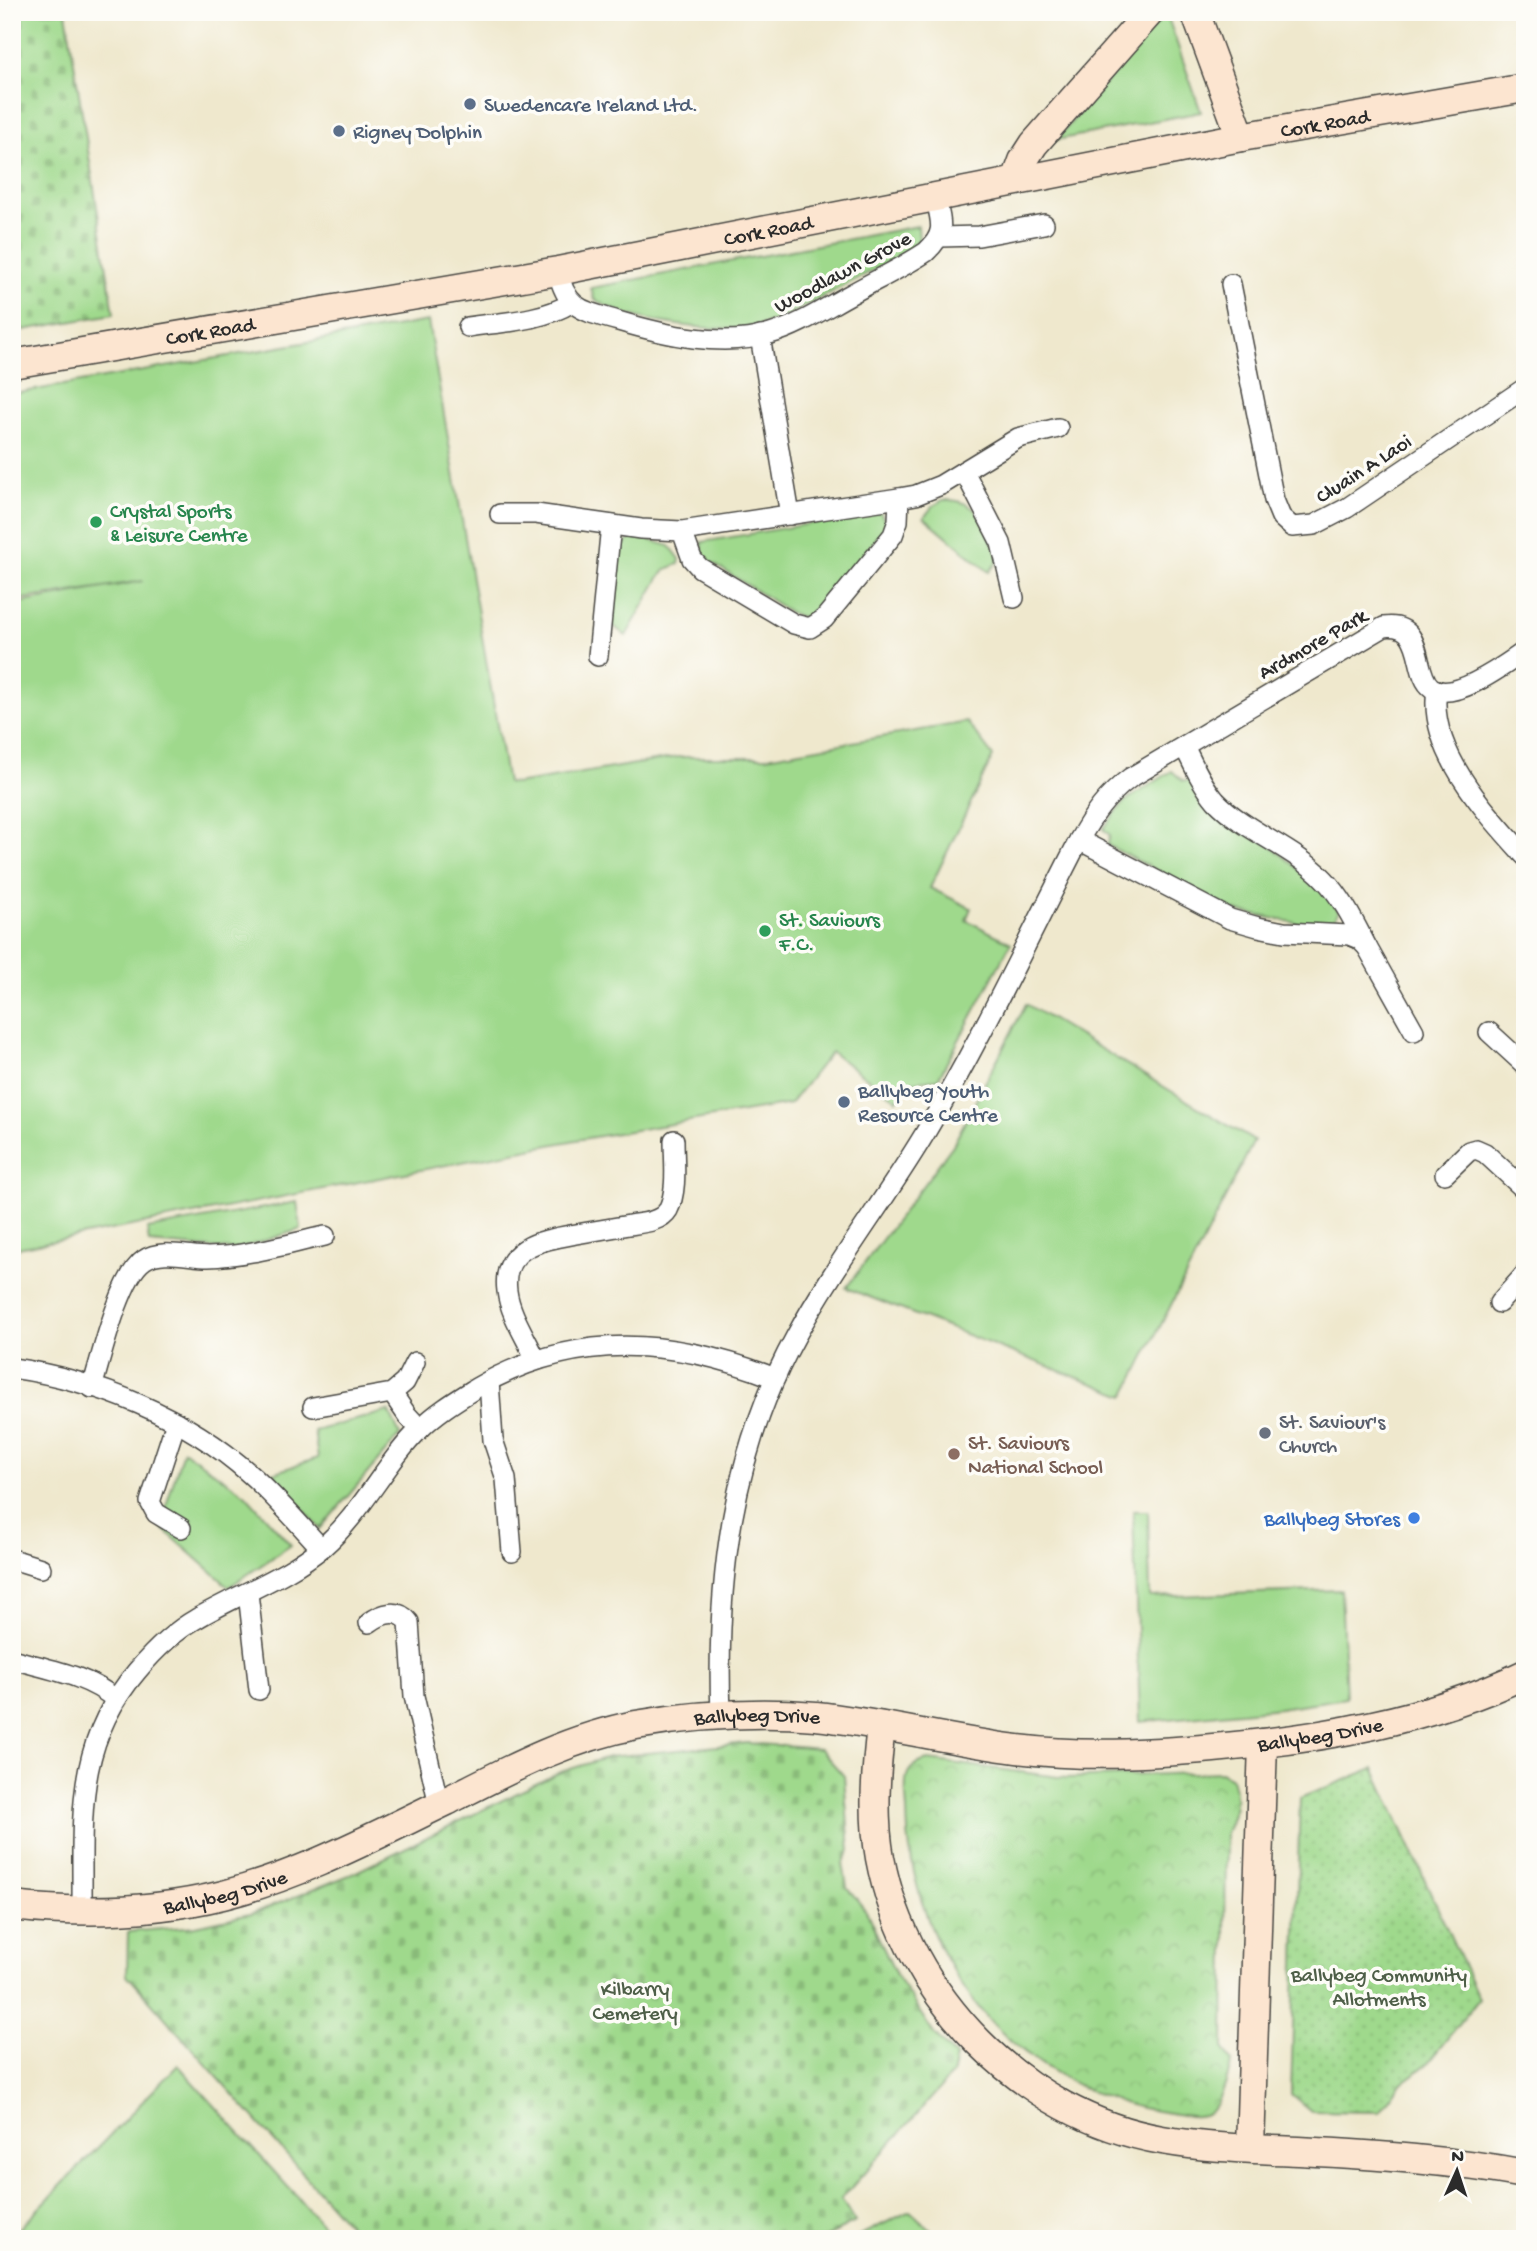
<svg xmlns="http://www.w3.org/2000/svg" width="1537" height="2251" font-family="'Gochi Hand',sans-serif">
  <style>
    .grass { fill: #9fd98c; stroke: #65825c; stroke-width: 2 }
    .cemetery { fill: url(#cemetery-stones); stroke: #65825c; stroke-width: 2 }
    .park { fill: url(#park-crowns); stroke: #65825c; stroke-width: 2 }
    .garden { fill: url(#garden-dots); stroke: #65825c; stroke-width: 2 }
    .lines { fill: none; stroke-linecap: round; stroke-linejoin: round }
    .street-casing { stroke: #484743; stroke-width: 22 }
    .secondary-casing { stroke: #484743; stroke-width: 31 }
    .street { stroke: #fff; stroke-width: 19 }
    .secondary { stroke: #fce5d0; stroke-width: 28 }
    .service-dot { fill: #5c6f8a; stroke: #fdfcf7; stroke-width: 2.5 }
    .leisure-dot { fill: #2e9e5b; stroke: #fdfcf7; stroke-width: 2.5 }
    .worship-dot { fill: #6b7280; stroke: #fdfcf7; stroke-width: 2.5 }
    .education-dot { fill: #8d6e63; stroke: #fdfcf7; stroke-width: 2.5 }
    .shop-dot { fill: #3f7fe0; stroke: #fdfcf7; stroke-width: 2.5 }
    .labels { text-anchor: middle; stroke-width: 7; stroke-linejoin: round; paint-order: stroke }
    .service-label { font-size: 21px; fill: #4e5e75; stroke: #fdfcf7; text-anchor: start }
    .street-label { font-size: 21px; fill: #2b2b2b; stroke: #fdfcf7 }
    .leisure-label { font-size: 21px; fill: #27864d; stroke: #fdfcf7; text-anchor: start }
    .worship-label { font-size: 21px; fill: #5b616d; stroke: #fdfcf7; text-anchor: start }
    .education-label { font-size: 21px; fill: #785e54; stroke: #fdfcf7; text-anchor: start }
    .shop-label { font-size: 21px; fill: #366cbe; stroke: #fdfcf7; text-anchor: end }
    .park-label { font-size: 21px; fill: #4e5f48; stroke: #fdfcf7 }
  </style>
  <defs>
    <pattern id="cemetery-stones" width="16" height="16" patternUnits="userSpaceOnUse" patternTransform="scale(1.75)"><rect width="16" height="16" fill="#9fd98c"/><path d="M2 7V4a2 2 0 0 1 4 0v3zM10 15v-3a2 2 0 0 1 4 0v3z" fill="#89ba79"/></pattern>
    <pattern id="park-crowns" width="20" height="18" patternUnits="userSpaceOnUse" patternTransform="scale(1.75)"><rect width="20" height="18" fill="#9fd98c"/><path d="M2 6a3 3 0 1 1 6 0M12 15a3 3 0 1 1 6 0" fill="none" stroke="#89ba79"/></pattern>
    <pattern id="garden-dots" width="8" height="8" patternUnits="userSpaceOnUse" patternTransform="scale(1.75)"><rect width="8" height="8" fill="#9fd98c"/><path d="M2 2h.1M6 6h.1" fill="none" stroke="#89ba79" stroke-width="1.8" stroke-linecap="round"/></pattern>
  </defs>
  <rect width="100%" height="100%" fill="#fdfcf7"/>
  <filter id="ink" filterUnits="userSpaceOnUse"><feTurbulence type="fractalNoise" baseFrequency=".0143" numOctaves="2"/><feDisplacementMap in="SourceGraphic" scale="14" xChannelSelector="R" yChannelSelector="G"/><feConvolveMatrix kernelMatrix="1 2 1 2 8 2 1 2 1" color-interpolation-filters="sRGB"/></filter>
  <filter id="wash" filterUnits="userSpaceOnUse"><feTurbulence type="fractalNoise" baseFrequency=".00686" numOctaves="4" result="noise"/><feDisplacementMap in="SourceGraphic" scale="28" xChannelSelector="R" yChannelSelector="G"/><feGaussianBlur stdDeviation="1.57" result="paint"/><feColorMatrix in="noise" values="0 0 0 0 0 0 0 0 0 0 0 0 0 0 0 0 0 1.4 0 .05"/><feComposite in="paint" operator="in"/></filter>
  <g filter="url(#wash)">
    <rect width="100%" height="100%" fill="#efe8cd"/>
    <!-- grass -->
    <g class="grass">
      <path d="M1166,12L1201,112L1056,140Z"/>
      <path d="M918,226L919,241L909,252L776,321C763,324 747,329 733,329C693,329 628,321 594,299L591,288Z"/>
      <path d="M428,321L507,783L516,784L678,757H766L967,722L993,756L930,888L971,908L966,920L1011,943L938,1079L909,1082L897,1100L831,1052L790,1104L576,1140L12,1249V602L13,604L143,581L16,600L12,591V394Z"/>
      <path d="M943,500C981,498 986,527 998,556L997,562L989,572L924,517L933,506Z"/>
      <path d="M880,512L885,521V529L814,615L805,618L796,616L703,557L702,542Z"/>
      <path d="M636,536L670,546L680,559L679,564L666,569L659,578L626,636L610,623L618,548Z"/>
      <path d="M1172,771L1183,781H1192L1322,888L1339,911L1333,922L1307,925L1235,911L1107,845L1110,835L1103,829L1125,801Z"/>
      <path d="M1026,1004L1254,1141L1125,1396L846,1288L953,1145Z"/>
      <path d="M297,1202L301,1229L235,1250L149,1243L147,1229Z"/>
      <path d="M389,1411L400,1435L320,1529L273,1473L318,1458L314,1431Z"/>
      <path d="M183,1450L245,1494L291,1545L229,1587L160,1526Z"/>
      <path d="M1133,1511H1148L1150,1597L1341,1590L1346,1698L1280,1708L1140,1722Z"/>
      <path d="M178,2065L335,2239H12V2236Z"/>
      <path d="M910,2211L941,2239H852Z"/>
    </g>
    <!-- cemetery -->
    <g class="cemetery">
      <path d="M12,12H66L114,314L12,332Z"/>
      <path d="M747,1743L820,1749L844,1776L850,1851L843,1863L847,1887L866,1911L897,1977L934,2034L956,2057L952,2075L841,2199L855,2222L822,2239H361L127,1975L128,1932L196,1926L254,1913L352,1874L558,1773L608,1757Z"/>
    </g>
    <!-- park -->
    <path class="park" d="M928,1760L1066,1778L1221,1772L1232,1778C1239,1798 1234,1815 1226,1833L1224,2049L1232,2062C1227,2077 1223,2100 1211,2111C1200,2120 1183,2115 1170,2113C1096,2104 1017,2060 972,1999C931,1945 908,1878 907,1811C906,1786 899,1767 928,1760Z"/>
    <!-- garden -->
    <path class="garden" d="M1374,1768L1479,1999L1426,2065L1400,2084L1380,2112L1311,2111L1291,2094L1300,1798Z"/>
  </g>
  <g filter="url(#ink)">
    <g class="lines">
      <!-- street casing -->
      <g class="street-casing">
        <g id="street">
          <path d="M940,237L979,236L1044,224"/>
          <path d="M558,271C566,310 584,311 618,321C665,335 722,348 770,334C799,326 825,308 851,294C876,280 902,268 926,252C947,233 941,222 935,196"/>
          <path d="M1231,284L1274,500L1281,517L1292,527L1314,525L1347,508L1525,388"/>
          <path d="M468,327C501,322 542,321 571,303"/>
          <path d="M760,336L790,515"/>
          <path d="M964,471L1001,543L1014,598"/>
          <path d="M899,498L916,495L941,485L1018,438L1058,428"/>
          <path d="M500,514H536L641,529L682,531L899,498L898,521L893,535L824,619L810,628L794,624L700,568L692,559L682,531"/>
          <path d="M598,656L611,525"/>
          <path d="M1437,690C1427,750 1488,815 1525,856"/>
          <path d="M1079,840L1230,919L1258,927L1284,932L1349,935L1359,939L1367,947C1355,924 1343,898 1324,879C1293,847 1246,832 1216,801C1202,785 1193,764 1184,746"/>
          <path d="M1367,947L1414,1031"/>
          <path d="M1489,1032L1525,1065"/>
          <path d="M1445,1174L1469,1151L1476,1149L1485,1153L1525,1190"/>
          <path d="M1499,1303L1525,1274"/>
          <path d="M536,1360C527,1339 510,1315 507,1291C501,1246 543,1240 576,1234C594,1231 612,1228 629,1225C642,1223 661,1222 668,1210C678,1191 674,1161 674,1140"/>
          <path d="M12,1368C97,1380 187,1417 250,1474C276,1497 298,1523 321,1548"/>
          <path d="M489,1381L493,1440L506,1479L512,1552"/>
          <path d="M92,1388C101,1358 120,1276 144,1260C161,1248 189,1257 208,1257C247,1256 287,1244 325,1236"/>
          <path d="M392,1393L407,1415L420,1429"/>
          <path d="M313,1407L392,1393L405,1382L415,1362"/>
          <path d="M176,1422L150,1502L156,1513L181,1528"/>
          <path d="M12,1559L41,1568"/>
          <path d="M248,1593L259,1690"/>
          <path d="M369,1623C382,1613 398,1608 409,1622L414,1696L439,1805"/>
          <path d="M12,1659C46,1669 88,1675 115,1699"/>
          <path d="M721,1715C716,1582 731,1454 796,1336C834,1266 883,1203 924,1135C981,1040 1028,939 1079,840C1093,815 1107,795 1130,778L1384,627C1427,621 1412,675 1432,688C1455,703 1507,663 1525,651"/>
          <path d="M82,1911C83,1820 73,1746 137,1671C154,1651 173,1632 196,1619C238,1594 286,1578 324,1546C363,1512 384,1464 421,1428C437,1412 457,1400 476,1388C575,1330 673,1338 775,1378"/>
        </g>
      </g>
      <!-- secondary casing -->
      <g class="secondary-casing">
        <g id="secondary">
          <path d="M1195,12L1241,137"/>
          <path d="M1016,180L1023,161L1034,144L1150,12"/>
          <path id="s1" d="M12,364L558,271L1241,137L1525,88"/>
          <path d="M881,1726C876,1770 872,1814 880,1858C906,1996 1023,2116 1162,2140C1207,2148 1253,2149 1299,2151C1375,2155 1450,2160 1525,2174"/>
          <path id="s2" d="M12,1906C82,1914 154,1912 223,1895C302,1875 374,1836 447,1801C508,1770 568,1738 636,1725C695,1715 755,1711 816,1716C883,1723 950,1741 1017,1749C1083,1757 1147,1754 1213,1748C1320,1739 1427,1721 1525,1674"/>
          <path d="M1250,2148L1263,1743"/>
        </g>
      </g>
      <!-- street -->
      <use href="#street" class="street"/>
      <!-- secondary -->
      <use href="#secondary" class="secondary"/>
    </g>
  </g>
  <!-- markers -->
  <g class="service-dot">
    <circle cx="470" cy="104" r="7"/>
    <circle cx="339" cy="131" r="7"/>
    <circle cx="844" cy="1102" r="7"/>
  </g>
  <g class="leisure-dot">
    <circle cx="96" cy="522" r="7"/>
    <circle cx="765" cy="931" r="7"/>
  </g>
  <circle class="worship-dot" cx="1265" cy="1433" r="7"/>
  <circle class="education-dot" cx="954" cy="1454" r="7"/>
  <circle class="shop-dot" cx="1414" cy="1518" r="7"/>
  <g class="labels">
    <!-- service labels -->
    <g class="service-label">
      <text x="484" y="111">Swedencare Ireland Ltd.</text>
      <text x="353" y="138">Rigney Dolphin</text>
      <text x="858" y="1097">Ballybeg Youth<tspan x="858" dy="24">Resource Centre</tspan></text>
    </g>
    <!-- street labels -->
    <g class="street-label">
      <text dy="7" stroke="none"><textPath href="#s1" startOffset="1335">Cork Road</textPath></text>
      <text dy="7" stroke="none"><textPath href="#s1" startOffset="768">Cork Road</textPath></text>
      <text transform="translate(842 271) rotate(-28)" y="7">Woodlawn Grove</text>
      <text dy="7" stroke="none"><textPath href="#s1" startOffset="201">Cork Road</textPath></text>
      <text transform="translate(1363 468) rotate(-33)" y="7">Cluain A Laoi</text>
      <text transform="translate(1312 643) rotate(-30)" y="7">Ardmore Park</text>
      <text dy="7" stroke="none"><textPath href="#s2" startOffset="782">Ballybeg Drive</textPath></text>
      <text dy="7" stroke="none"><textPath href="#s2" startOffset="1349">Ballybeg Drive</textPath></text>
      <text dy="7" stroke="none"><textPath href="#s2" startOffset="215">Ballybeg Drive</textPath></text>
    </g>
    <!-- leisure labels -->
    <g class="leisure-label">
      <text x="110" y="517">Crystal Sports<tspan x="110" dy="24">&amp; Leisure Centre</tspan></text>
      <text x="779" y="926">St. Saviours<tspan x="779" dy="24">F.C.</tspan></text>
    </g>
    <!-- worship labels -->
    <g class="worship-label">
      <text x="1279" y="1428">St. Saviour's<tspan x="1279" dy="24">Church</tspan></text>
    </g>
    <!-- education labels -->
    <g class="education-label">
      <text x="968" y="1449">St. Saviours<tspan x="968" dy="24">National School</tspan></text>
    </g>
    <!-- shop labels -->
    <g class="shop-label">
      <text x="1400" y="1525">Ballybeg Stores</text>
    </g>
    <!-- park labels -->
    <g class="park-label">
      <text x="1379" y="1981">Ballybeg Community<tspan x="1379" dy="24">Allotments</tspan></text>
      <text x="635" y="1995">Kilbarry<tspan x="635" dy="24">Cemetery</tspan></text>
    </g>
  </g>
  <!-- margin -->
  <rect width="1537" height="2251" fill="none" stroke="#fdfcf7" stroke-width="42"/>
  <!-- north arrow -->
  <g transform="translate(1457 2171) rotate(3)" stroke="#fdfcf7" stroke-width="5" paint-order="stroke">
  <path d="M0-5L12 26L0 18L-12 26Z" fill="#2b2b2b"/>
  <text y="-10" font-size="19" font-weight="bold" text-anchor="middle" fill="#2b2b2b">N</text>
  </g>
</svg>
